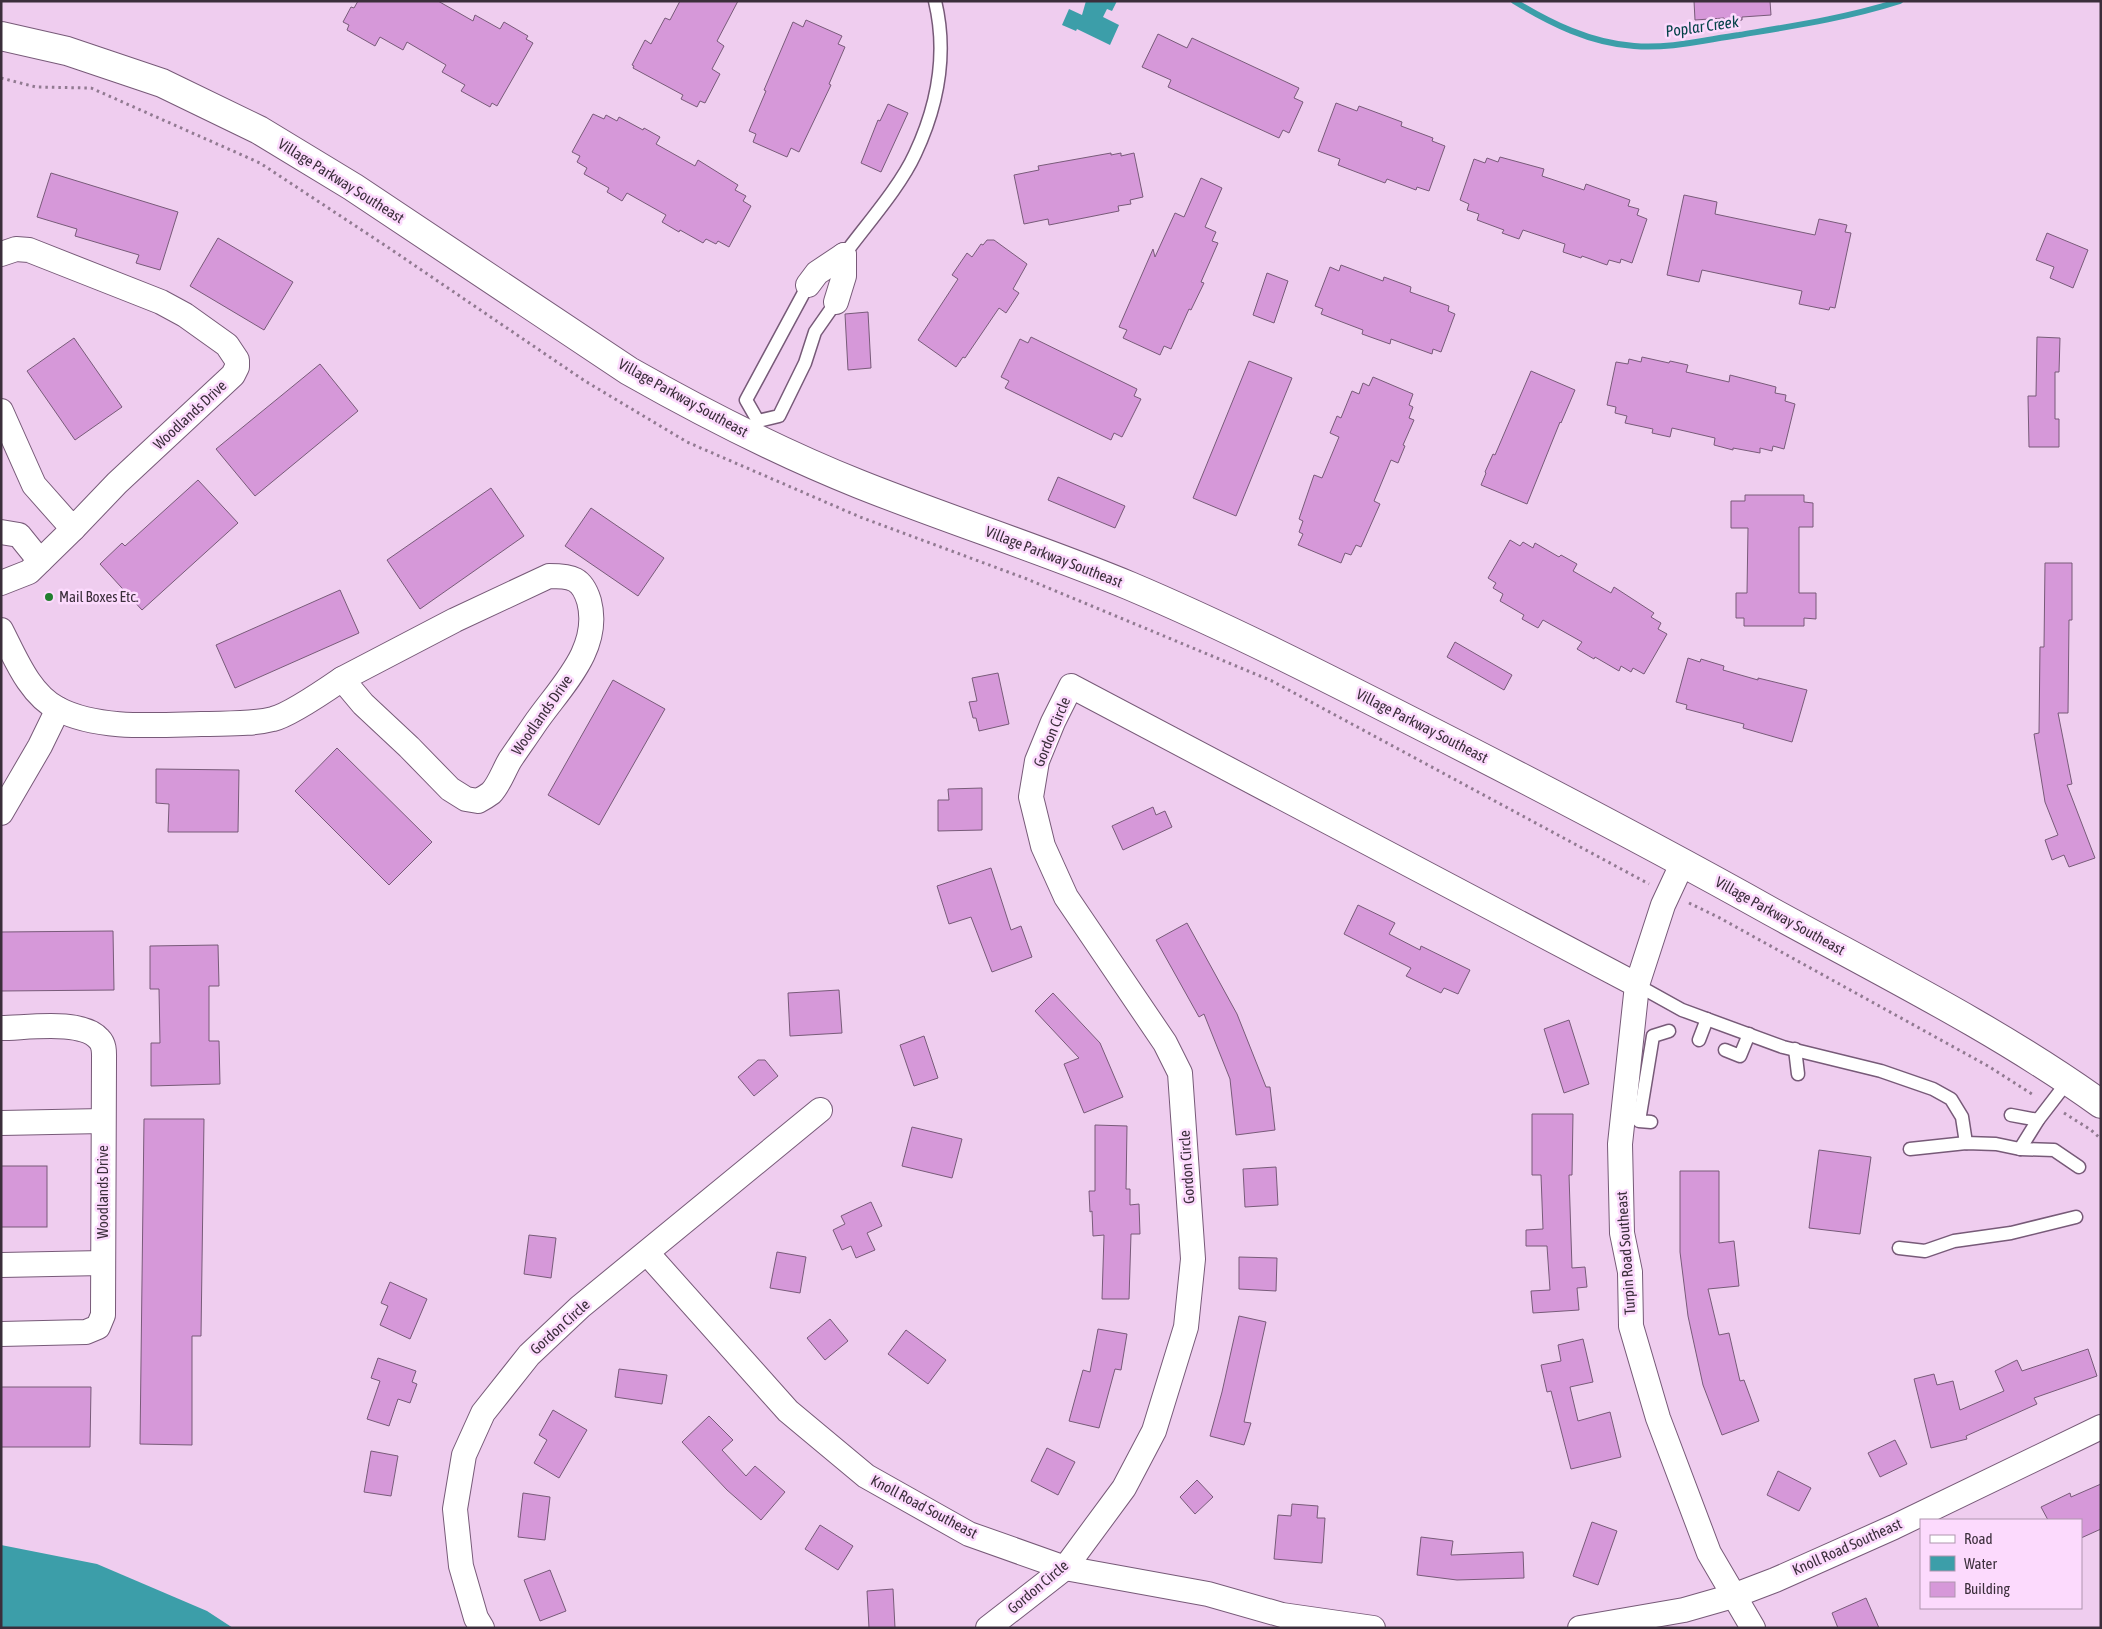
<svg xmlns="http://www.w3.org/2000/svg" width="2102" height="1629" font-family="'Asap Condensed',sans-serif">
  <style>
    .water { fill: #3c9ea9 }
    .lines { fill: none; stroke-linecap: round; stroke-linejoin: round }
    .stream { stroke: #3c9ea9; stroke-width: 6 }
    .building { fill: #d698d9; stroke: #785b79 }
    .service-casing { stroke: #775a78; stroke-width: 15 }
    .minor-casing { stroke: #775a78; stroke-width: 26 }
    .tertiary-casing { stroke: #775a78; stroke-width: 30 }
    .path { stroke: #917a91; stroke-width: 3; stroke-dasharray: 2.5 4; stroke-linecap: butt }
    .service { stroke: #fff; stroke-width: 12 }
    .minor { stroke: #fff; stroke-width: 24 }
    .tertiary { stroke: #fff; stroke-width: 28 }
    .poi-dot { fill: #217e2f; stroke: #fcdafd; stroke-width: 2 }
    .labels { text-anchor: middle; stroke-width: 5; stroke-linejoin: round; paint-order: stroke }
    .street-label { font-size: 15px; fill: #3b2e3b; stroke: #fcdafd }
    .poi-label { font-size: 15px; fill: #3b2e3b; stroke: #fcdafd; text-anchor: start }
    .water-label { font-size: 16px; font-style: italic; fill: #044248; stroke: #fcdafd }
  </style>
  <rect width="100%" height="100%" fill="#efcdef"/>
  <!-- water -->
  <g class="water">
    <path d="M1086,1H1117L1112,11L1107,9L1103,17L1119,25L1110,45L1077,29L1076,31L1062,25L1069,9L1082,15Z"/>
    <path d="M1,1545L97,1564L207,1611L233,1628H1Z"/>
  </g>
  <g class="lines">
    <!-- stream -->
    <path class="stream" d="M1514,1C1550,23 1590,43 1634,46C1669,49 1704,40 1739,35C1793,26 1847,18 1900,1"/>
  </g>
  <!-- building -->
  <g class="building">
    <path d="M358,1H438L473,21L475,15L500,29L504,22L528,36L526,39L533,43L497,106L492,103L490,107L461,91L465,85L442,72L446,65L407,42L403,50L380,37L375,46L347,30L349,25L343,22L351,7L354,8Z"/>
    <path d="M680,1H738L717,41L724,46L712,69L720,74L705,103L700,101L697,107L681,99L683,95L633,68L634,66L632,65L645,40L651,44L665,18L670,20Z"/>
    <path d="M1694,1H1770L1771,15L1742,17V20L1724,22V18L1695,20Z"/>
    <path d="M806,20L842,36L838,44L845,47L829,84L831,85L799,152L791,148L787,157L753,142L756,134L749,131L766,91L764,90L793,22L803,27Z"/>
    <path d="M1158,34L1187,48L1192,38L1299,88L1294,98L1303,102L1289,133L1283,130L1279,138L1168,87L1171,80L1142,67Z"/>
    <path d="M1336,103L1357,111L1359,106L1402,122L1401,126L1433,138L1432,141L1445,146L1429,191L1417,187L1416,190L1387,179L1385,183L1338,165L1340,159L1318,151Z"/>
    <path d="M888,104L908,113L881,172L861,163L878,120L880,121Z"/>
    <path d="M593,114L604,119L606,115L617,121L619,117L643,130L644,128L660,137L656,144L695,166L698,160L738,185L735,190L746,196L743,201L751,206L729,247L718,241L716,244L706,239L703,243L680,230L679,232L662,222L666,215L627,193L622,201L607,192L609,188L584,174L587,168L577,162L580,156L572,152Z"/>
    <path d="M1111,153V155L1121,153V156L1134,153L1143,197L1130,200L1131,204L1118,206L1119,211L1049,225L1048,219L1024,224L1014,175L1039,170L1038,166Z"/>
    <path d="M1500,157L1544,169L1542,176L1584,190L1586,184L1630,200L1628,206L1639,209L1637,215L1647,219L1632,263L1621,259L1620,263L1609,260L1607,265L1582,256L1581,258L1563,252L1565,244L1523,230L1519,239L1502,233L1504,230L1477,220L1479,214L1467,210L1469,204L1460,200L1474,159L1485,163L1487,158L1498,162Z"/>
    <path d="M51,173L178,212L160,270L136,263L139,255L75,236L77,229L37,217Z"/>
    <path d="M1201,178L1222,188L1205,227L1216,232L1212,241L1218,243L1201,282L1204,283L1191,310L1189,309L1171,349L1164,346L1160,355L1123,338L1127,330L1119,327L1153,249L1155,257L1175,213L1184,217Z"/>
    <path d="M1684,195L1717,202L1715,214L1815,235L1819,219L1847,225L1845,232L1851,233L1835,308L1830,307L1829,310L1799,304L1802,291L1702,270L1699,282L1667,275Z"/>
    <path d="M2047,233L2088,250L2073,288L2050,278L2054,267L2036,260Z"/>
    <path d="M218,238L293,282L264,330L190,286Z"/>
    <path d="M987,240H994L1027,264L1013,289L1019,293L1006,313L999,308L965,358L963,357L956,367L918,340L958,279L952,275L967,253L972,257L981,244L983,245Z"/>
    <path d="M1341,265L1383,281L1384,277L1411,287L1410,292L1449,306L1448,311L1455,314L1441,352L1433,349L1432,354L1391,339L1390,344L1362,334L1363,330L1321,314L1323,309L1315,306L1330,267L1339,271Z"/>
    <path d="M1267,273L1288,281L1274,323L1253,315Z"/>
    <path d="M868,312L871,368L848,370L845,314Z"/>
    <path d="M1031,337L1137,389L1134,396L1141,399L1122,437L1114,433L1111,440L1005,388L1009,381L1001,377L1020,339L1028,343Z"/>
    <path d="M2037,337L2060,338L2059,372H2055V419H2059V447H2029L2028,396H2036Z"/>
    <path d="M74,338L122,407L75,440L27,371Z"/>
    <path d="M1642,357L1669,363L1670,361L1688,365L1686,372L1729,382L1730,375L1776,387L1775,393L1786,395L1785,401L1795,404L1784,449L1773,446L1772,451L1760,448V453L1733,448V450L1714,445L1715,438L1672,428L1670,437L1652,433L1653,429L1625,423L1627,416L1615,413L1616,407L1607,405L1616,362L1628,364L1629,359L1641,362Z"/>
    <path d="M1249,361L1292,378L1236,516L1193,498Z"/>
    <path d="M320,364L358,411L255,496L216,449Z"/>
    <path d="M1531,371L1575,390L1561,423L1560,422L1527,504L1481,485L1486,473L1485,472L1493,454L1495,455Z"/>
    <path d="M1373,377L1413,394L1409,405L1413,407L1409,418L1414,420L1403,445L1405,446L1398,463L1391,460L1374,501L1380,504L1361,547L1356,545L1351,555L1345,553L1341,563L1298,545L1303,534L1299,532L1303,521L1299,519L1314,475L1322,478L1339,437L1330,433L1337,416L1341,418L1352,391L1359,394L1363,383L1369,386Z"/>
    <path d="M1058,477L1125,506L1115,528L1048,500Z"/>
    <path d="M198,480L238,523L142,610L100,564L122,543L125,546Z"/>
    <path d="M491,488L524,536L420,609L387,560Z"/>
    <path d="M1745,495H1804V502L1813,503V527H1799V593H1816V619L1804,618V626H1744V618H1736V593H1747L1748,528H1731V501H1745Z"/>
    <path d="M591,508L664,558L638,596L565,546Z"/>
    <path d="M1510,540L1520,546L1523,542L1533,548L1535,543L1559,557L1561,555L1577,564L1573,571L1611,593L1614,587L1654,613L1651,617L1661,623L1658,629L1667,634L1644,674L1633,668L1631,672L1621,666L1619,671L1595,657L1594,659L1577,649L1582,642L1543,620L1538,628L1522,619L1524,615L1500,601L1503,594L1493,588L1496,583L1488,578Z"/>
    <path d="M2045,563H2072V620H2069L2068,713H2058L2072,784L2067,785L2095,858L2069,867L2064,855L2052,860L2045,840L2058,835L2045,802L2034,734L2039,733L2040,647H2044Z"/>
    <path d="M340,590L359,633L235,688L216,645Z"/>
    <path d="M1455,642L1512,675L1504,690L1447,657Z"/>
    <path d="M1688,658L1700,662L1701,659L1724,666L1723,670L1758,680V678L1807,690L1792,742L1743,728L1744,724L1686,709L1687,705L1676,702Z"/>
    <path d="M998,673L1009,724L979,731L976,718H973L969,702L977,701L972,678Z"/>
    <path d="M613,680L665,709L599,825L548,795Z"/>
    <path d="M337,748L432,842L389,885L295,791Z"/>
    <path d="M156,769L239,770L238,832H168L169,804L156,803Z"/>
    <path d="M982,788V830L938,831V800H949L948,789Z"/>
    <path d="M1153,807L1156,815L1165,811L1172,827L1123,850L1112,826Z"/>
    <path d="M991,868L1011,930L1021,926L1032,957L992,972L971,917L949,924L937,886Z"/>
    <path d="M1358,905L1395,923L1389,934L1420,950L1421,946L1470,970L1458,994L1444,988L1441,993L1406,976L1411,968L1344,934Z"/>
    <path d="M1187,923L1237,1014L1266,1087H1270L1275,1130L1236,1135L1230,1079L1204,1014L1199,1017L1156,940Z"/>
    <path d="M113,931L114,990L1,991V932Z"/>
    <path d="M218,945L219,986H209V1041H219L220,1084L151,1086V1043H160L159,989H150V946Z"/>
    <path d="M839,990L842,1033L790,1036L788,993Z"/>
    <path d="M1053,993L1100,1043L1123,1097L1084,1113L1064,1064L1079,1058L1035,1011Z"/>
    <path d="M1569,1020L1589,1084L1564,1093L1544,1029Z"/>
    <path d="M924,1036L938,1078L914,1086L900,1045Z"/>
    <path d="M758,1060H765L778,1076L754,1096L738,1077Z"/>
    <path d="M1532,1114H1573L1572,1175H1569L1572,1268L1585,1267L1587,1287L1577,1288L1579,1310L1533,1313L1531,1291L1550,1290L1547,1246H1526V1230L1543,1229L1541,1175H1532Z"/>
    <path d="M144,1119H204L201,1336H192V1445L140,1444Z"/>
    <path d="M1095,1125L1127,1126L1126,1189H1130V1205L1139,1204L1140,1234H1131L1129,1299H1102L1104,1235L1093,1236L1092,1211L1090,1212L1089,1191H1095Z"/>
    <path d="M912,1127L962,1139L952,1178L902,1166Z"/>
    <path d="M1819,1150L1871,1157L1860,1234L1809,1228Z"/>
    <rect x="1" y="1166" width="46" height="61"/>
    <path d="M1276,1167L1278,1205L1245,1207L1243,1169Z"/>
    <path d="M1680,1171H1719V1243L1734,1241L1739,1286L1708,1289L1719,1335L1729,1333L1740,1381L1744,1380L1759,1421L1722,1435L1703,1385L1688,1316L1680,1252Z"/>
    <path d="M871,1202L882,1226L867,1233L875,1250L856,1258L851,1246L842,1250L833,1230L845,1224L841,1216Z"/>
    <path d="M529,1235L556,1238L551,1278L524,1274Z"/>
    <path d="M777,1252L806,1257L800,1293L770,1288Z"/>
    <path d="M1239,1257L1277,1258L1276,1291L1239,1289Z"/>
    <path d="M390,1282L427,1299L410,1339L380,1325L388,1306L381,1303Z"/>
    <path d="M1239,1316L1266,1322L1244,1422L1251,1423L1244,1445L1210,1436L1222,1392Z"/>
    <path d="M830,1319L848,1341L825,1360L807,1338Z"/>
    <path d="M1098,1329L1127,1334L1121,1370L1115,1369L1099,1428L1069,1421L1083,1370L1090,1372Z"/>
    <path d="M906,1330L946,1360L928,1384L888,1354Z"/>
    <path d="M1583,1339L1593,1382L1570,1387L1578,1421L1610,1412L1621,1457L1571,1469L1551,1391L1547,1392L1541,1365L1561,1361L1558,1345Z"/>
    <path d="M2088,1349L2097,1376L2034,1398L2037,1404L1966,1436L1967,1439L1931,1448L1914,1379L1934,1374L1937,1385L1953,1381L1960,1410L2004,1391L1995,1371L2017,1360L2022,1371Z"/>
    <path d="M378,1358L416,1371L412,1382L417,1384L410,1403L398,1399L389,1426L367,1419L380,1381L371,1378Z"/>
    <path d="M619,1369L667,1375L662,1404L615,1397Z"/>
    <path d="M1,1387H91L90,1447H1Z"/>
    <path d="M553,1410L587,1430L559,1478L534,1463L547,1440L539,1435Z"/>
    <path d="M709,1416L733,1440L722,1450L746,1476L755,1466L785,1492L761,1520L727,1490L682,1442Z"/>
    <path d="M1895,1440L1907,1464L1880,1477L1868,1453Z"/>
    <path d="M1047,1448L1075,1462L1058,1495L1031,1481Z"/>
    <path d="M371,1451L398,1456L391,1496L364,1492Z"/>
    <path d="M1778,1471L1811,1488L1799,1511L1767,1495Z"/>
    <path d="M1197,1480L1213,1497L1195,1514L1180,1497Z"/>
    <path d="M2101,1484V1529L2081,1538V1520H2048L2041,1507L2070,1493L2071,1497Z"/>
    <path d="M523,1493L550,1497L545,1540L518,1537Z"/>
    <path d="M1292,1504L1318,1506L1317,1518H1325L1322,1563L1274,1559L1278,1515L1291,1516Z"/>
    <path d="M1592,1522L1617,1531L1598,1585L1573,1576Z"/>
    <path d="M820,1525L853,1546L838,1570L805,1549Z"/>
    <path d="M1421,1537L1453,1541L1451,1555L1523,1552L1524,1578L1457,1580L1417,1575Z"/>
    <path d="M550,1570L566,1611L540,1621L524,1580Z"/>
    <path d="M893,1589L895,1628H869L867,1591Z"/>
    <path d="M1866,1598L1879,1628H1838L1832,1613Z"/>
  </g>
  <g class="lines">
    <!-- service casing -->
    <g class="service-casing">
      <g id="service">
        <path d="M844,255C866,225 900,187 915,154C938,105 948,55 935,1"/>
        <path d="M758,421L746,400L808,285"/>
        <path d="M750,435L758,421L779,416L805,363L815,332L836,302"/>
        <path d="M1637,985L1682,1010L1783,1047L1881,1071L1933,1089L1951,1099L1962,1117L1966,1143"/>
        <path d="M1699,1040L1707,1019"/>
        <path d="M1795,1049L1798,1074"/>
        <path d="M1725,1050L1740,1056L1749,1034"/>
        <path d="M2011,1115L2038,1120"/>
        <path d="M1651,1122L1639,1121L1653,1036L1669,1031"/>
        <path d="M1910,1149L1966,1143L1996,1144L2020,1149L2054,1150L2079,1167"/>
        <path d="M2020,1149L2038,1120L2068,1081"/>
        <path d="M1899,1248L1925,1251L1954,1241L2011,1233L2076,1217"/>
      </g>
    </g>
    <!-- minor casing -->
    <g class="minor-casing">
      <g id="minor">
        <path d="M1,254L16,249L29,250L161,302L185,315L227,345L237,360V367L233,375L117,483L73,529L34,485L1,411"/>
        <path d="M808,285L817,273L844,255"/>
        <path d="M836,302L844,276V255"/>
        <path d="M1,532L19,535L40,561"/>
        <path d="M549,576C572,576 582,578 589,601C602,650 559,688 534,725C526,737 518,748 510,760C504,770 499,785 491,793C487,796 482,799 478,801L466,799L450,789L409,747L363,704L342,679L455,620Z"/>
        <path d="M1,583L29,572L73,529"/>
        <path d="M1,630C15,657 29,694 58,709C98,730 157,725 201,724C224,723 250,725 273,719C290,715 326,690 342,679"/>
        <path d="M1,813L40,746L58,709"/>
        <path d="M1683,862L1663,905L1637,985L1620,1144L1622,1233L1630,1272L1631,1326L1658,1418L1709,1553L1753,1628"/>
        <path d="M1,1028C26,1028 82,1019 99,1039C105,1045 104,1053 104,1061L103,1315L98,1327L86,1332L1,1334"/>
        <path d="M1,1123L103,1121"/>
        <path d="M647,1253L788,1411L866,1476L969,1534L1065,1568L1208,1594L1282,1615L1373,1628"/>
        <path d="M1,1265L103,1263"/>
        <path d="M482,1628L476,1618L461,1566L455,1509L464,1455L483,1413L529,1355L580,1307L820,1110"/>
        <path d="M988,1628L1065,1568L1124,1488L1154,1431L1186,1327L1193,1259L1180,1073L1165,1043L1066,897L1043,846L1031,797L1037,761L1053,722L1071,686L1637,985"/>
        <path d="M1580,1628L1684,1610L1733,1596L1775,1580L1894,1527L2101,1427"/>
      </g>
    </g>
    <!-- tertiary casing -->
    <g class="tertiary-casing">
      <path id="tertiary" d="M1,36L67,51L162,83L259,130L353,187L629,371C703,413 779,452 859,484C949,520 1041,549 1130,586C1229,628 1325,677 1421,726C1539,786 1656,847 1772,912C1883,973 1998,1030 2101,1104"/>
    </g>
    <!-- path -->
    <g class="path">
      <path d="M1,78L36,87L91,88L260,163L389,248L585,381L687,442L860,517L1027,579L1272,681L1649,884"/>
      <path d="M1689,903L1718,917L1988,1066L2035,1096"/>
      <path d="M2064,1113L2091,1130L2101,1139"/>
    </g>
    <!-- service -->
    <use href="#service" class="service"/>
    <!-- minor -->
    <use href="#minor" class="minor"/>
    <!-- tertiary -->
    <use href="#tertiary" class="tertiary"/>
  </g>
  <!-- markers -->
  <circle class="poi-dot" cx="49" cy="597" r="5"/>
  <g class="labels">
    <!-- street labels -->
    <g class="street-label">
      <text transform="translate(341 181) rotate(32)" y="5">Village Parkway Southeast</text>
      <text transform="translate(683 398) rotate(29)" y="5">Village Parkway Southeast</text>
      <text transform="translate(190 415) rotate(-43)" y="5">Woodlands Drive</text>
      <text transform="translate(1054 557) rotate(21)" y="5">Village Parkway Southeast</text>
      <text transform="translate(542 715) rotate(-55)" y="5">Woodlands Drive</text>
      <text transform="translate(1422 726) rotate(27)" y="5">Village Parkway Southeast</text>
      <text transform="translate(1052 732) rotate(-68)" y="5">Gordon Circle</text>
      <text transform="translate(1780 916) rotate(29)" y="5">Village Parkway Southeast</text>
      <text transform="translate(1187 1167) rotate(-94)" y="5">Gordon Circle</text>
      <text transform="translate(103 1192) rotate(-90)" y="5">Woodlands Drive</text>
      <text transform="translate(1626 1253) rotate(-94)" y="5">Turpin Road Southeast</text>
      <text transform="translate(560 1327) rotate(-42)" y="5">Gordon Circle</text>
      <text transform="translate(924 1507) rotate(28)" y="5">Knoll Road Southeast</text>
      <text transform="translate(1847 1547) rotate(-24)" y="5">Knoll Road Southeast</text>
      <text transform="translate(1038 1587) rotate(-40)" y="5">Gordon Circle</text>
    </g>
    <!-- poi labels -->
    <g class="poi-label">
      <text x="59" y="602">Mail Boxes Etc.</text>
    </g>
    <!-- water labels -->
    <g class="water-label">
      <text transform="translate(1702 26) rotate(-8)" y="6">Poplar Creek</text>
    </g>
  </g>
  <!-- border -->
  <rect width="2102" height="1629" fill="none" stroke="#3b2e3b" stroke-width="5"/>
  <!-- legend -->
  <rect x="1920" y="1519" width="162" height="90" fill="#fcdafd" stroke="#af95af"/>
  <rect x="1930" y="1535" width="25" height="8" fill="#ffffff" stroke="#af95af"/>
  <text x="1964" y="1544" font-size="15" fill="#3b2e3b">Road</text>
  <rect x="1930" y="1556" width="25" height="15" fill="#3c9ea9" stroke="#af95af"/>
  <text x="1964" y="1569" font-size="15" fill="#3b2e3b">Water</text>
  <rect x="1930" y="1582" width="25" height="15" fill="#d698d9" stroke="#af95af"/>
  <text x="1964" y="1594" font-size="15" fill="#3b2e3b">Building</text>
</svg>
